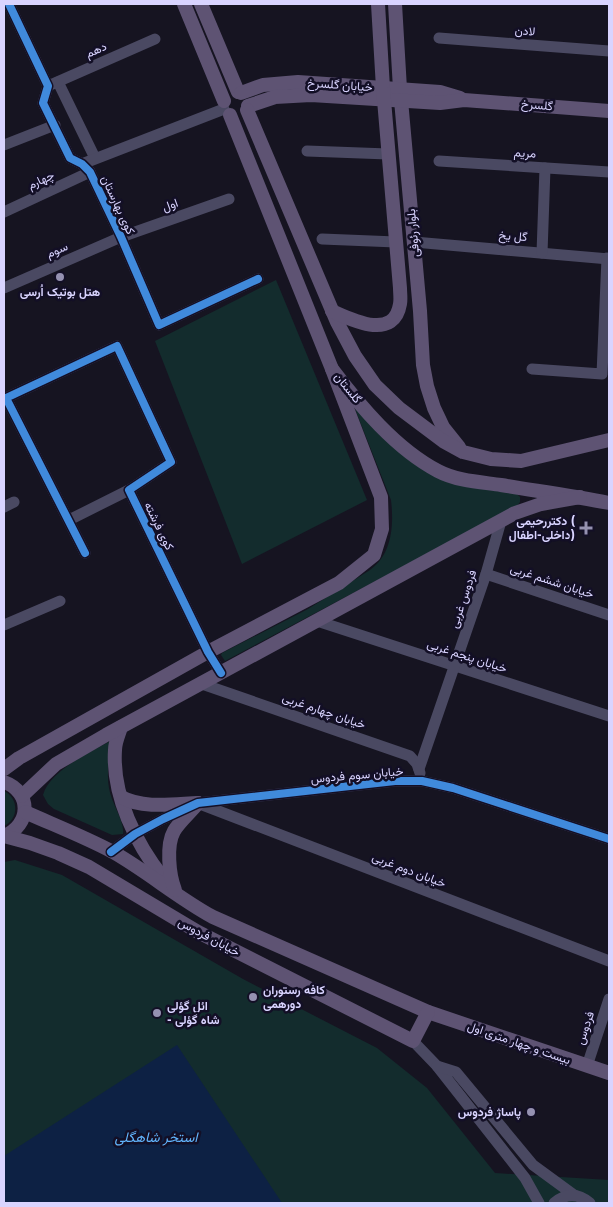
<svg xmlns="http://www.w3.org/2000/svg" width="613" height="1207" font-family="Montserrat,Vazirmatn,sans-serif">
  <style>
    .green { fill: #132c2d }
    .water { fill: #0d2144 }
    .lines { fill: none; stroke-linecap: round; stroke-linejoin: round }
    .minor { stroke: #4a4962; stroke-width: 11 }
    .major { stroke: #5e5373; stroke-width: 14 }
    .cycleway-casing { stroke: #130f26; stroke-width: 11 }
    .cycleway { stroke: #408adc; stroke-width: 8 }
    .poi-dot { fill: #9591b1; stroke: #130f26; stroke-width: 2 }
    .labels { text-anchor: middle; stroke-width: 5; stroke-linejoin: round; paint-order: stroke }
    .street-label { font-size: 12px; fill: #d9d4ff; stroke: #130f26 }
    .poi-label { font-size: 12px; font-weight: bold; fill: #d9d4ff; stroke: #130f26; text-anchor: end }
    .water-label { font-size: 14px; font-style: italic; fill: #62b6ff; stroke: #130f26 }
  </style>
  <rect width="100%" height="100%" fill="#161421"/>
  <!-- green -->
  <g class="green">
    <path d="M276,280L367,500L242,564L155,341Z"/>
    <path d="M351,399L401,452L516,493L520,497V502L517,506L225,661L221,655L222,653L308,609L370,570C392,555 394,525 391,500Z"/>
    <path d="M112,740C110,755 106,773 109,788C111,803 125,821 123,834L112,835L54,809L48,804L43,795C50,770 91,752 112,740Z"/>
    <path d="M4,791C19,798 19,819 4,826Z"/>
    <path d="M15,860L62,875L243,979L377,1048L427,1088L495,1173L609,1180V1203H4V862Z"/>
  </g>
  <!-- water -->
  <path class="water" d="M177,1045L282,1203H4V1156Z"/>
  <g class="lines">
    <!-- minor -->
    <g class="minor">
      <path d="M9,4L48,86L43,103L70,158L82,164L90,172L121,237L159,325L258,279"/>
      <path d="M439,38L609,51"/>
      <path d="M58,82L95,158"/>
      <path d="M48,86L155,39"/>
      <path d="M4,145L55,125"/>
      <path d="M307,151L388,154"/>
      <path d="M439,161L609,172"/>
      <path d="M82,164L224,109"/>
      <path d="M4,212L90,172"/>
      <path d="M322,239L396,242"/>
      <path d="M414,242L609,259"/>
      <path d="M542,253L545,168"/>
      <path d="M4,288L121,237L229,199"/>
      <path d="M532,369L602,374L607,258"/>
      <path d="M4,507L14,502"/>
      <path d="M69,520L129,490"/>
      <path d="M85,553L6,398L117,346L171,462L129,490L208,652L221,673"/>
      <path d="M486,574L609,615"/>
      <path d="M317,621L609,716"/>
      <path d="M4,625L60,601"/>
      <path d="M202,684L410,756L417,764L420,773"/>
      <path d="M419,769L486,574L501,521"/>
      <path d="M200,804L609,961"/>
      <path d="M111,852L135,834L163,819L198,803L395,781H422L453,788L609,839"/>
      <path d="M413,1041L437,1066L525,1178L539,1203"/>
      <path d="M437,1066L456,1072L533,1165L574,1195"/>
      <path d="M587,1066L609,999"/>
      <path d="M554,1203C566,1193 578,1193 590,1203"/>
    </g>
    <!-- major -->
    <g class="major">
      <path d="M184,4L224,101"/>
      <path d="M201,4L238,92"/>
      <path d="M395,4L400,89L420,311L423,365L427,386L434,408L443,427L459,447"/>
      <path d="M241,93L263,85L298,82L440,92L460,98"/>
      <path d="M248,106L275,97L311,95L440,103L464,100L609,111"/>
      <path d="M247,110L337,322L355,356L375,385L399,408L443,441L463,452L491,459L521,461L609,440"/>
      <path d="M230,115L332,369C360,406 396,449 438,471C457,481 480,482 501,485C537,491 573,496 609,503"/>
      <path d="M332,311C352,320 394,341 400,304C401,299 400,293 400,288L383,88L378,4"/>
      <path d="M121,727C119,734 115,742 115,750C112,796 136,844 164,879"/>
      <path d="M4,769L19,758L208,652L339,583L374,555L382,529L381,497L332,369"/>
      <path d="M4,782C32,792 31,825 4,836"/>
      <path d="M22,796L56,764L106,735L515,513L541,504L580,497"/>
      <path d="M121,797C143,809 174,804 198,803"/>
      <path d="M25,812C54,825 85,837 113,852C148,872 178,898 213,917L428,1012L609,1073"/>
      <path d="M4,836L30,843L58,853L89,867L198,932L413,1041L428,1012"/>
      <path d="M175,890C169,875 166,845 174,831C180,821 191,812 198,803"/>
    </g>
    <!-- cycleway casing -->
    <g class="cycleway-casing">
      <g id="cycleway">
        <path d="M9,4L48,86L43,103L70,158L82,164L90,172L121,237L159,325L258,279"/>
        <path d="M85,553L6,398L117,346L171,462L129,490L208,652L221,673"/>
        <path d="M111,852L135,834L163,819L198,803L395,781H422L453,788L609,839"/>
      </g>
    </g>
    <!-- cycleway -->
    <use href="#cycleway" class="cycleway"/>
  </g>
  <!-- markers -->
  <g class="poi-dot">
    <circle cx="60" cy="277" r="5"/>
    <path d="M583.5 520.5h5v5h5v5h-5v5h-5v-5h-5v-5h5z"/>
    <circle cx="253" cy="997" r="5"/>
    <circle cx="157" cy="1013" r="5"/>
    <circle cx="531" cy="1112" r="5"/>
  </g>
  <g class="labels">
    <!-- street labels -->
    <g class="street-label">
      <text transform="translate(525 31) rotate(4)" y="4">لادن</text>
      <text transform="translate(96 50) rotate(-24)" y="4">دهم</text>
      <text transform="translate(340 85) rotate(4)" y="4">خیابان گلسرخ</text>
      <text transform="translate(537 105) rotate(5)" y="4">گلسرخ</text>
      <text transform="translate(525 153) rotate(4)" y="4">مریم</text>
      <text transform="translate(41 180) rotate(-25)" y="4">چهارم</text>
      <text transform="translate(118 205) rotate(65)" y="4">کوی بهارستان</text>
      <text transform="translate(170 205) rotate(-20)" y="4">اول</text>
      <text transform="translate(413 233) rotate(-95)" y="4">بلوار رئوفی</text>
      <text transform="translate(513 236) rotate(5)" y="4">گل یخ</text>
      <text transform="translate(57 250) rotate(-23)" y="4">سوم</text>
      <text transform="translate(348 388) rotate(51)" y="4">گلستان</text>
      <text transform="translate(159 526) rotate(64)" y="4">کوی فرشته</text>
      <text transform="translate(552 581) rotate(18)" y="4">خیابان ششم غربی</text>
      <text transform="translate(463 599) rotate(-71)" y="4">فردوس غربی</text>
      <text transform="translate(467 656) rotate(18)" y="4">خیابان پنجم غربی</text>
      <text transform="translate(324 711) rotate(19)" y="4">خیابان چهارم غربی</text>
      <text transform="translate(357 775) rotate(-5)" y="4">خیابان سوم فردوس</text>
      <text transform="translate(409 870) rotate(21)" y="4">خیابان دوم غربی</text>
      <text transform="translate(209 937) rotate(28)" y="4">خیابان فردوس</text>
      <text transform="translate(585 1028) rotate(-71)" y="4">فردوس</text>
      <text transform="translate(519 1043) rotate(19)" y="4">بیست و چهار متری اول</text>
    </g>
    <!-- poi labels -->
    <g class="poi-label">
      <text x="60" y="296" text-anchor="middle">هتل بوتیک اُرسی</text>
      <text x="575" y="525">دکتررحیمی (<tspan x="575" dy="14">داخلی-اطفال)</tspan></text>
      <text x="263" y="994" text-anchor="start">کافه رستوران<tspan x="263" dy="14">دورهمی</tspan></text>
      <text x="167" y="1010" text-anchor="start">ائل گؤلی<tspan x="167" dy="14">- شاه گؤلی</tspan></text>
      <text x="521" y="1116">پاساژ فردوس</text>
    </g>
    <!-- water labels -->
    <g class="water-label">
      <text x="156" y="1142">استخر شاهگلی</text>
    </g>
  </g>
  <!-- border -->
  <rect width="613" height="1207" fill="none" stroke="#d9d4ff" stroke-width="10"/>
</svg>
